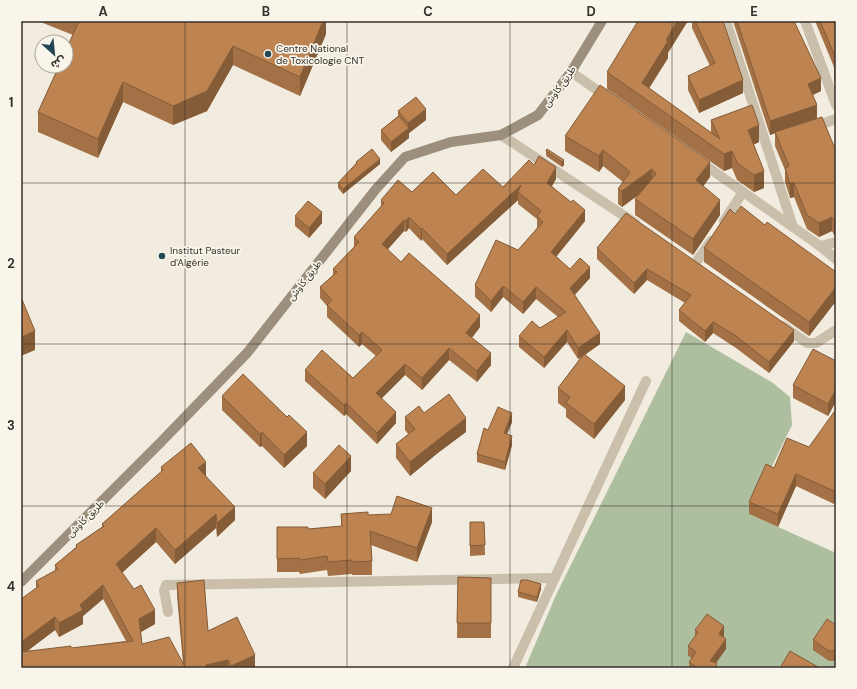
<svg xmlns="http://www.w3.org/2000/svg" width="857" height="689" font-family="'DM Sans','Noto Sans Arabic',sans-serif">
  <style>
    .green { fill: #aebf9f }
    .lines { fill: none; stroke-linecap: round; stroke-linejoin: round }
    .street { stroke: #c9bfab; stroke-width: 10 }
    .secondary { stroke: #9c8f7d; stroke-width: 10 }
    .wall { fill: #a37145; fill-rule: evenodd }
    .shaded-wall { fill: #845c38 }
    .building { fill: #bd8350; stroke: #845c38 }
    .grid { fill: none; stroke: #37312a; stroke-width: 1; stroke-opacity: 0.55 }
    .poi-dot { fill: #224756; stroke: #f9f5eb; stroke-width: 1.5 }
    .labels { text-anchor: middle; stroke-width: 3.5; stroke-linejoin: round; paint-order: stroke }
    .poi-label { font-size: 10px; fill: #37312a; stroke: #f9f5eb; text-anchor: start }
    .street-label { font-size: 10px; fill: #37312a; stroke: #f9f5eb }
    .neatline { fill: none; stroke: #37312a; stroke-width: 1.5 }
    .grid-label { font-size: 13px; text-anchor: middle; font-weight: bold; fill: #37312a }
  </style>
  <rect width="100%" height="100%" fill="#f1ecdf"/>
  <!-- green -->
  <path class="green" d="M686,332L773,383L790,397L792,425L749,514L836,553V668H525L556,595Z"/>
  <g class="lines">
    <!-- street -->
    <g class="street">
      <path d="M726,21L793,227"/>
      <path d="M805,21L836,105"/>
      <path d="M571,72L607,97"/>
      <path d="M813,127L836,119"/>
      <path d="M501,135L635,223"/>
      <path d="M699,161L820,246L836,242"/>
      <path d="M724,221L743,192"/>
      <path d="M820,246L836,259"/>
      <path d="M695,264L711,241"/>
      <path d="M783,326L807,343H816L836,330"/>
      <path d="M168,612L164,590L166,585L554,578"/>
      <path d="M513,668L646,381"/>
    </g>
    <!-- secondary -->
    <path class="secondary" d="M21,582L160,443L247,353L376,189L405,157L451,142L501,135L538,115L571,72L602,21"/>
  </g>
  <!-- wall -->
  <g class="wall">
    <path d="M38,21H326V34L300,96L233,65L207,111L173,125L123,102L98,158L38,132V112L73,35Z"/>
    <path d="M692,21H723L743,93L699,113L688,90V76L710,66L692,28Z"/>
    <path d="M733,21H794L821,91L813,95L817,118L836,151V234L834,235L832,231L819,237L807,229L794,197L790,198L785,182V170L775,146V133L770,135Z"/>
    <path d="M815,21H836V86L834,80V67Z"/>
    <path d="M668,53V58L649,88L711,133V120L759,142L753,145L764,188L754,192L737,180L732,168L724,171L607,89V72Z"/>
    <path d="M398,111L426,120L409,133V138L391,152L381,140V130L398,116Z"/>
    <path d="M565,136L710,177L703,186L720,215L693,255L635,215V199L638,195L622,207L618,204V189L623,182L603,166L599,172L565,151Z"/>
    <path d="M546,151L564,160V165L562,167L546,156Z"/>
    <path d="M356,162L380,164L343,194L338,188V183L356,163Z"/>
    <path d="M534,165L556,179L552,186L585,221L556,257L570,269L590,278L575,295L600,344L585,355L625,400L594,439L566,417V409L558,403V388L581,357L578,359L567,342L544,368L519,347V336L540,328L558,317L536,299L523,314L503,297L491,312L475,297V285L518,250L537,228V219L518,204V200L447,265L422,239L421,241L409,228L406,232L404,231L387,250L401,262L480,327L472,338L491,365L477,382L449,360L422,390L405,375L382,398L396,423L377,444L346,414L344,416L305,381V370L353,378L376,356L362,344L359,347L327,317V306L320,298V287L333,275V269L354,247V237L381,207V200L412,192L456,195L503,187Z"/>
    <path d="M626,213L794,341L769,373L736,348L713,333L705,342L679,321V310L685,303L647,280L634,294L597,259V248Z"/>
    <path d="M735,214L765,225L836,272V301L809,336L704,262V248Z"/>
    <path d="M295,216L322,223L309,238L295,226Z"/>
    <path d="M836,361V401L828,416L793,398V385Z"/>
    <path d="M222,396L307,446L284,468L262,446L260,447L222,410Z"/>
    <path d="M424,413L466,432L439,452L410,476L396,458V444L409,435L405,430V417Z"/>
    <path d="M836,413V500H835L834,504L796,486L778,527L749,514V502L774,468L809,447Z"/>
    <path d="M512,422L507,434L512,445L505,470L477,462V454L488,430Z"/>
    <path d="M161,467L206,475V476L235,520L217,537L216,528L175,564L156,542L122,573L155,624L141,632L142,644L183,663L177,596V583L208,631L255,668H21L36,588V581L55,571V565L76,547V545L102,527V524L161,472ZM103,599L126,641L71,648L27,651L55,630L59,637L83,624V616Z"/>
    <path d="M351,471L325,499L313,488V473Z"/>
    <path d="M341,514L368,515L432,522L417,562L371,545L372,561V575H352V574L328,576L327,570L300,574L299,572H277V527L308,529L341,526Z"/>
    <path d="M470,522H484L485,555L470,556Z"/>
    <path d="M458,577L491,578V638H457Z"/>
    <path d="M541,589L537,602L518,597V592Z"/>
    <path d="M836,625L834,661H829L813,650V640Z"/>
    <path d="M695,630L724,636L723,637L726,649L716,663L717,668H689V662L692,658L688,656V646L695,637Z"/>
  </g>
  <!-- shaded-wall -->
  <g class="shaded-wall">
    <path d="M323,21H326V34L300,96V77Z"/>
    <path d="M677,21H688L668,53V58L643,98L642,83L666,40Z"/>
    <path d="M233,46V65L207,111L173,125V106Z"/>
    <path d="M821,78V91L808,97V84Z"/>
    <path d="M743,80V93L699,113V100Z"/>
    <path d="M123,82V102L98,158V139Z"/>
    <path d="M817,105V118L770,135V121Z"/>
    <path d="M426,109V120L409,133V138L391,152V142L408,128V123Z"/>
    <path d="M759,125V142L748,147V130Z"/>
    <path d="M603,150V166L599,172V156Z"/>
    <path d="M732,151V168L724,171V154Z"/>
    <path d="M380,159V164L343,194V189Z"/>
    <path d="M564,160V165L562,167V162Z"/>
    <path d="M710,162V177L696,196V180Z"/>
    <path d="M556,167V179L547,194V183Z"/>
    <path d="M652,169V185L622,207V191Z"/>
    <path d="M764,171V188L754,192V175Z"/>
    <path d="M794,183V197L790,198V184Z"/>
    <path d="M521,185L518,192V200L447,265V254Z"/>
    <path d="M720,200V215L693,255V239Z"/>
    <path d="M585,210V221L551,263V252Z"/>
    <path d="M322,212V223L309,238V228Z"/>
    <path d="M409,217V228L406,232V221Z"/>
    <path d="M832,217V231L819,237V223Z"/>
    <path d="M404,220V231L382,256V244Z"/>
    <path d="M836,220V234L834,235V221Z"/>
    <path d="M422,228V239L421,241V229Z"/>
    <path d="M590,267V278L570,299V288Z"/>
    <path d="M647,269V280L634,294V283Z"/>
    <path d="M503,286V297L491,312V301Z"/>
    <path d="M536,287V299L523,314V302Z"/>
    <path d="M836,287V301L809,336V322Z"/>
    <path d="M480,315V327L466,345V333Z"/>
    <path d="M713,322V333L705,342V331Z"/>
    <path d="M567,330V342L544,368V357Z"/>
    <path d="M794,330V341L769,373V362Z"/>
    <path d="M35,331V350L21,356V337Z"/>
    <path d="M362,332V344L359,347V335Z"/>
    <path d="M600,333V344L578,359V348Z"/>
    <path d="M449,348V360L422,390V378Z"/>
    <path d="M491,353V365L477,382V371Z"/>
    <path d="M405,364V375L376,404V393Z"/>
    <path d="M625,386V400L594,439V424Z"/>
    <path d="M836,389V401L828,416V404Z"/>
    <path d="M346,403V414L344,416V405Z"/>
    <path d="M396,412V423L377,444V433Z"/>
    <path d="M512,413V422L504,442V433Z"/>
    <path d="M466,418V432L439,452L410,476V462L439,439Z"/>
    <path d="M262,432V446L260,447V434Z"/>
    <path d="M307,432V446L284,468V455Z"/>
    <path d="M512,436V445L505,470V462Z"/>
    <path d="M351,456V471L325,499V484Z"/>
    <path d="M206,462V475L198,482V468Z"/>
    <path d="M796,474V486L778,527V514Z"/>
    <path d="M835,487V500L834,504V491Z"/>
    <path d="M235,507V520L217,537V523Z"/>
    <path d="M432,508V522L417,562V548Z"/>
    <path d="M216,514V528L175,564V550Z"/>
    <path d="M156,528V542L116,578V564Z"/>
    <path d="M541,584V589L537,602V597Z"/>
    <path d="M103,585V599L83,616V624L59,637V623Z"/>
    <path d="M155,610V624L139,633V619Z"/>
    <path d="M55,617V630L21,656V642Z"/>
    <path d="M724,626V636L719,644V634Z"/>
    <path d="M726,639V649L712,668L710,661Z"/>
    <path d="M836,648V658L834,661V651Z"/>
    <path d="M255,655V668H231V666Z"/>
    <path d="M228,660V668H206V665Z"/>
  </g>
  <!-- building -->
  <g class="building">
    <path d="M79,21H323L300,77L233,46L207,91L173,106L123,82L98,139L38,112L59,66H66V50Z"/>
    <path d="M638,21H677L666,40L668,41L642,83L720,139L711,120L752,105L759,125L748,130L764,171L754,175L737,163L732,151L724,154L607,72Z"/>
    <path d="M695,21H723L743,80L699,100L688,76L715,63Z"/>
    <path d="M737,21H794L821,78L808,84L817,105L770,121Z"/>
    <path d="M820,21H836V59Z"/>
    <path d="M836,65V72L834,66Z"/>
    <path d="M600,85L710,162L696,180L720,200L693,239L635,199L656,174L652,169L622,191L618,189L630,172L603,150L599,156L565,136Z"/>
    <path d="M416,97L426,109L408,123L398,111Z"/>
    <path d="M399,116L409,128L391,142L381,130Z"/>
    <path d="M822,117L836,151V220L834,221L832,217L819,223L807,215L794,183L790,184L785,168L789,166L775,132Z"/>
    <path d="M372,149L380,159L343,189L338,183L357,163L356,162Z"/>
    <path d="M547,149L564,160L562,162L546,151Z"/>
    <path d="M539,156L556,167L547,183L571,202L573,200L585,210L551,252L570,269L580,258L590,267L570,288L600,333L578,348L567,330L544,357L519,336L532,321L540,328L566,312L536,287L523,302L503,286L491,301L475,285L496,240L518,250L543,222L537,216L541,211L518,192L521,185L447,254L422,228L421,229L409,217L406,221L404,220L382,244L401,262L409,253L480,315L466,333L491,353L477,371L449,348L422,378L405,364L376,393L396,412L377,433L346,403L344,405L305,370L322,350L353,378L382,350L362,332L359,335L327,305L332,300L320,287L337,272L333,269L359,242L354,237L384,203L381,200L398,180L412,192L433,172L456,195L483,169L503,187L529,160L534,165Z"/>
    <path d="M308,201L322,212L309,228L295,216Z"/>
    <path d="M741,206L765,225L767,222L836,272V287L809,322L704,248L730,209L735,214Z"/>
    <path d="M626,213L794,330L769,362L736,336L713,322L705,331L679,310L691,295L647,269L634,283L597,248Z"/>
    <path d="M21,297L35,331L21,337Z"/>
    <path d="M813,349L836,361V389L828,404L793,385Z"/>
    <path d="M584,354L625,386L594,424L566,403L570,397L558,388Z"/>
    <path d="M243,374L287,417L289,415L307,432L284,455L262,432L260,434L222,396Z"/>
    <path d="M449,394L466,418L439,439L410,462L396,444L415,429L405,417L419,406L424,413Z"/>
    <path d="M498,407L512,413L504,433L512,436L505,462L477,454L484,428L488,430Z"/>
    <path d="M834,412L836,413V488L835,487L834,491L796,474L778,514L749,502L766,464L774,468L787,438L809,447Z"/>
    <path d="M191,443L206,462L198,468L235,507L217,523L216,514L175,550L156,528L116,564L134,589L141,585L155,610L139,619L142,644L169,637L184,665L177,583L204,580L208,631L237,617L255,655L231,666L228,660L206,665V668H21V652L71,646V648L133,641L103,585L80,605L83,610L59,623L55,617L21,642V599L39,586L36,581L58,569L55,565L77,547L76,545L104,526L102,524L163,470L161,467Z"/>
    <path d="M339,445L351,456L325,484L313,473Z"/>
    <path d="M397,496L432,508L417,548L370,531L372,561L352,562V560L328,562L327,556L300,560L299,558L277,559V527H308V529L342,526L341,514L368,512V515L391,514Z"/>
    <path d="M470,522H484L485,545L470,546Z"/>
    <path d="M458,577L491,578V623H457Z"/>
    <path d="M521,580H527L541,584L537,597L518,592Z"/>
    <path d="M707,614L724,626L719,634L726,639L710,661L717,663L715,668H695V666L689,662L696,652L688,646L698,632L695,630Z"/>
    <path d="M827,619L836,625V648L834,651H829L813,640Z"/>
    <path d="M790,651L818,667V668H780Z"/>
  </g>
  <!-- grid -->
  <path class="grid" d="M185,21V668M347,21V668M510,21V668M672,21V668M21,183H836M21,344H836M21,506H836"/>
  <!-- markers -->
  <g class="poi-dot">
    <circle cx="268" cy="54" r="4"/>
    <circle cx="162" cy="256" r="4"/>
  </g>
  <g class="labels">
    <!-- poi labels -->
    <g class="poi-label">
      <text x="276" y="52">Centre National<tspan x="276" dy="12">de Toxicologie CNT</tspan></text>
      <text x="170" y="254">Institut Pasteur<tspan x="170" dy="12">d'Algérie</tspan></text>
    </g>
    <!-- street labels -->
    <g class="street-label">
      <text transform="translate(559 86) rotate(-54)" y="4">طريق كاوش</text>
      <text transform="translate(304 280) rotate(-52)" y="4">طريق كاوش</text>
      <text transform="translate(85 518) rotate(-45)" y="4">طريق كاوش</text>
    </g>
  </g>
  <!-- border -->
  <rect width="857" height="689" fill="none" stroke="#f9f5eb" stroke-width="44"/>
  <!-- north arrow -->
  <g transform="translate(54 54) rotate(153)"><circle r="19" fill="#f9f5eb" stroke="#aba79e"/>
  <path d="M0-3L7 15L0 10L-7 15Z" fill="#224756"/>
  <text y="-6" font-size="11" font-weight="bold" text-anchor="middle" fill="#37312a">ش</text>
  </g>
  <rect x="22" y="22" width="813" height="645" class="neatline"/>
  <g class="grid-label">
    <text x="103" y="16">A</text>
    <text x="266" y="16">B</text>
    <text x="428" y="16">C</text>
    <text x="591" y="16">D</text>
    <text x="754" y="16">E</text>
    <text x="11" y="107">1</text>
    <text x="11" y="268">2</text>
    <text x="11" y="430">3</text>
    <text x="11" y="591">4</text>
  </g>
</svg>
